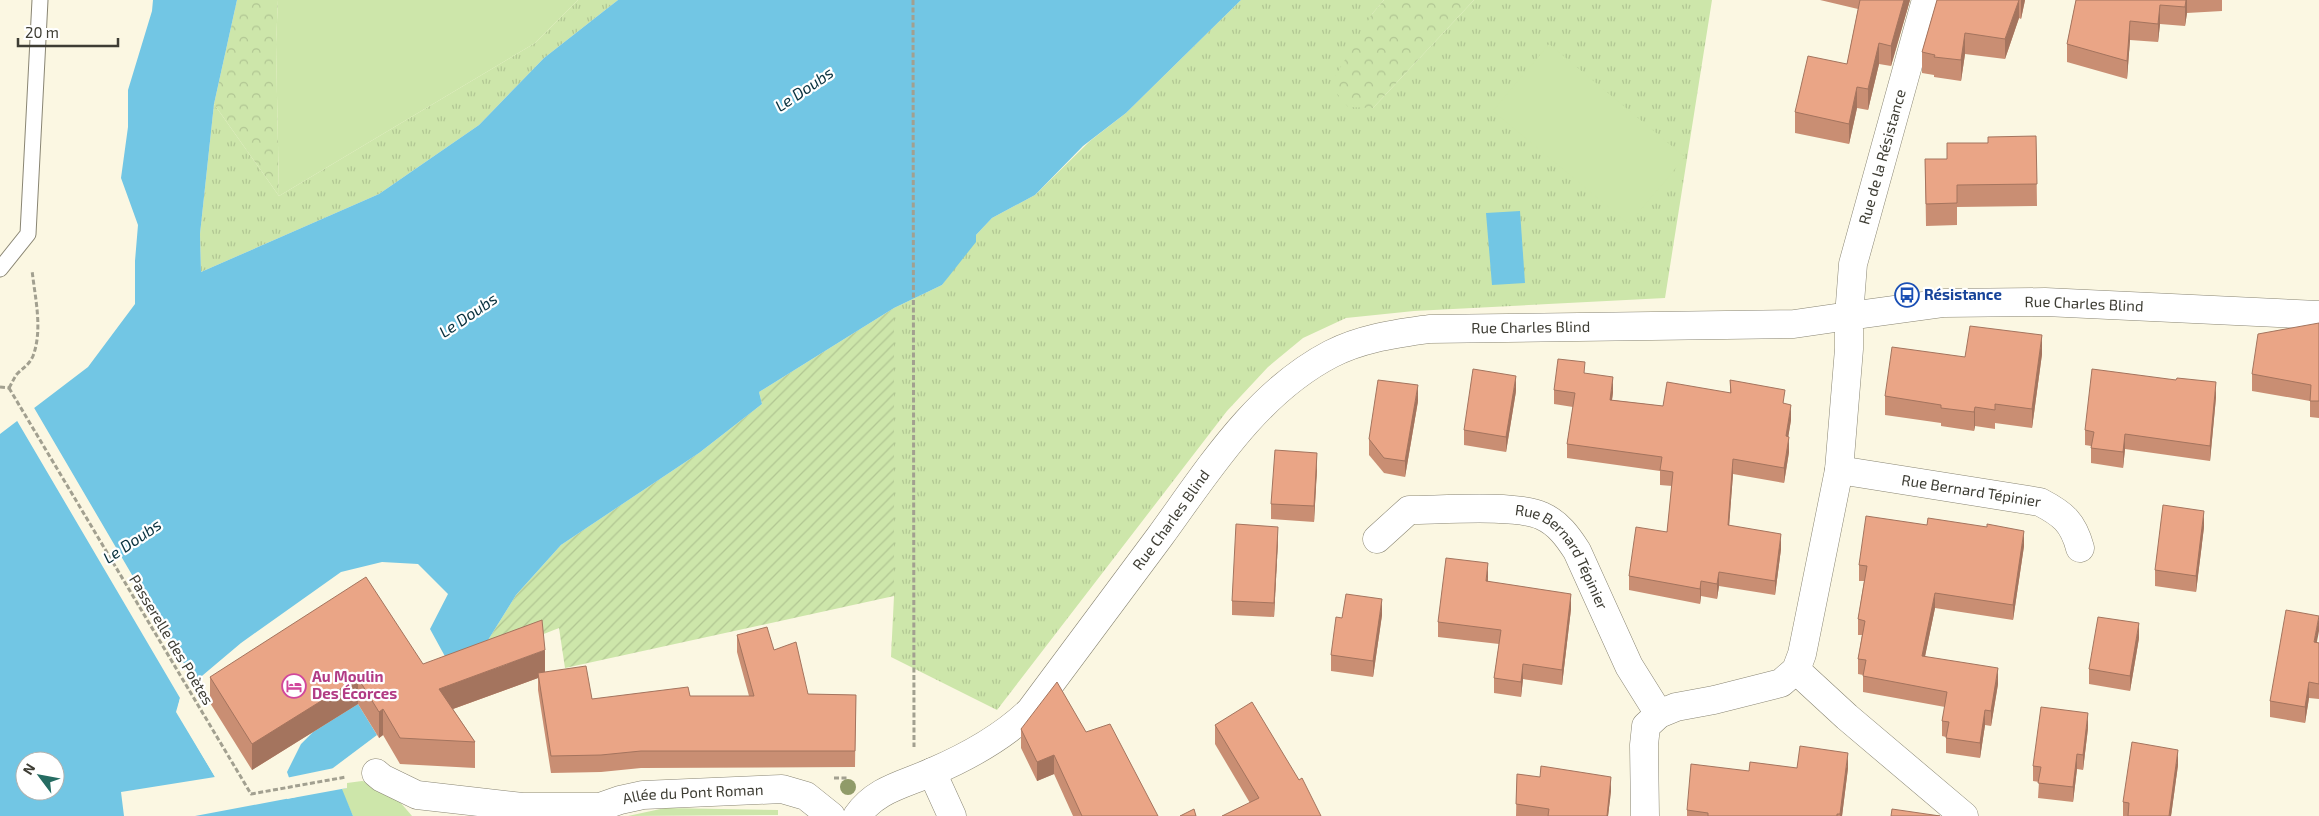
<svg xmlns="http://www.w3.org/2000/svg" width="2319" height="816" font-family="'Exo 2',sans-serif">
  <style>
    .grass { fill: url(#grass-tufts) }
    .forest { fill: url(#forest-crowns) }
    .park { fill: #cde6aa }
    .garden { fill: url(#garden-furrows) }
    .water { fill: #72c6e4; fill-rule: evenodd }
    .pier { fill: #fbf7e2 }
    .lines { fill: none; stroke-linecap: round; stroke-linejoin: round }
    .service-casing { stroke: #898573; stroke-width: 17 }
    .minor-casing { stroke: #898573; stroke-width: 29 }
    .tertiary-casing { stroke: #898573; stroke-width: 29 }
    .path { stroke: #a2a090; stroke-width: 3; stroke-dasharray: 5 2.5; stroke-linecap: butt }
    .service { stroke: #fff; stroke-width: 15 }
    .minor { stroke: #fff; stroke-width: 28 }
    .tertiary { stroke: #fff; stroke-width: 28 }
    .tree { fill: #909b69 }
    .wall { fill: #c98e73 }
    .shaded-wall { fill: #a4745e }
    .building { fill: #eaa586; stroke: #a4745e }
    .labels { text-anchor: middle; stroke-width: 4.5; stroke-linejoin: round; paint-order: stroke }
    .street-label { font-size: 15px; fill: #3e3d34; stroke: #fff }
    .transit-label { font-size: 15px; font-weight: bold; fill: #164399; stroke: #fff; text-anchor: start }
    .hotel-label { font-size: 15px; font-weight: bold; fill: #b23c85; stroke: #fff; text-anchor: start }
    .water-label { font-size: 16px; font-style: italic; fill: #07303d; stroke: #fff }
  </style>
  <defs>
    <pattern id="grass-tufts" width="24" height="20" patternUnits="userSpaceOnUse" patternTransform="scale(1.25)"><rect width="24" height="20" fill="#cde6aa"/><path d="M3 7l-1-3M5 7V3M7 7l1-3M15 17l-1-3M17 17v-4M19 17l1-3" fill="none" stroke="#b1c693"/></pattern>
    <pattern id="forest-crowns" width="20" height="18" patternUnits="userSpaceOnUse" patternTransform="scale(1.25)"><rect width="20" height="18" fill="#cde6aa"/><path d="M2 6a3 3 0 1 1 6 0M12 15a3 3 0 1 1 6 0" fill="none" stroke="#b1c693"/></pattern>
    <pattern id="garden-furrows" width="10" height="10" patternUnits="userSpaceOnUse" patternTransform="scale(1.25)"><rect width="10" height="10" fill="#cde6aa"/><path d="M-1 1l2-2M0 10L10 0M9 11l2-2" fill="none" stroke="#b1c693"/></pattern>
  </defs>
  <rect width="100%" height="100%" fill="#fbf7e2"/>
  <!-- grass -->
  <g class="grass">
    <path d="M578,0H618L544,58L479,125L379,194L201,272L200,234L214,104L279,196L535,43Z"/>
    <path d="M1241,0H1384L1372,14L1373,108L1474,0H1712L1665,298L1414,311L1346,318L1303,338L1268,367L1227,411L997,710L891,657L894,596V308L942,285L976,235L992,218L1035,195L1090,141L1126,113Z"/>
  </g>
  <!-- forest -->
  <g class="forest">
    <path d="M237,0H278L276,44L279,196L214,104Z"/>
    <path d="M1384,0H1474L1373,108L1348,107L1330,85L1372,14Z"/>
  </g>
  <!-- park -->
  <g class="park">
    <path d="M278,0H578L535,43L279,196L276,44Z"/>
    <path d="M1549,44L1685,157L1629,224L1493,111Z"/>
    <path d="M362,781C385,784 398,799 412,816H353L341,789L347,788V783Z"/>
    <path d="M665,808L778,810V815L628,816Z"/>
  </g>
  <!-- garden -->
  <path class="garden" d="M894,308V596L565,668L559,628L475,661L516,595L561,545L699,453L762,404L759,392Z"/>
  <!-- water -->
  <g class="water">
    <path d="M153,0H237L214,104L200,234L201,272L379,194L479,125L544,58L618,0H1241L1126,113L1083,146L1035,195L992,218L976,235V242L942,285L894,308L759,392L762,404L699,453L561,545L516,595L475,661L453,671L430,629L448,594L418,564L382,562L341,572L241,643L190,686L180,698L177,712L215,777L121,792L124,816H0V434L88,367L135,304V261L138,225L121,178L128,127V90L152,11ZM25,761H55V791H25Z"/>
    <path d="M1520,211L1525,283L1492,285L1486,213Z"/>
    <path d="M358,704L377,735L333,768L330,773L347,788L342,789L353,816H195L296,797L287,772L301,744L313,732Z"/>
  </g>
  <!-- pier -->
  <g class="pier">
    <path d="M33,406L196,684L183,699L179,712L217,776L215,777L176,712L180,698L16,419Z"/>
    <path d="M339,767L333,773L347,784V788L287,799L286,797L293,795L286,778Z"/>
  </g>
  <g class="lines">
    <!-- service casing -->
    <g class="service-casing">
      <path id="service" d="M0,269L28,234L40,0"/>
    </g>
    <!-- minor casing -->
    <g class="minor-casing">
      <g id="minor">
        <path id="s1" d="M1839,470L2040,502C2063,514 2073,522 2080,548"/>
        <path id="s2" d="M1377,539L1409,510C1440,510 1517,504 1542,516C1558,523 1568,537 1577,551L1629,666L1659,714"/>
        <path d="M1796,670L1847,717L1964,816"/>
        <path d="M932,772L952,816"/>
        <path id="s3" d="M376,773L382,778L417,795L522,807H600L620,800L643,795L782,789L806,796L831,816"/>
        <path id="s4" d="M1645,816L1644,745L1646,726L1659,714L1676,707L1714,700L1781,683L1796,670L1802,654L1839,470L1849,349V316L1944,303L2045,302L2319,315"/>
      </g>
    </g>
    <!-- tertiary casing -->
    <g class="tertiary-casing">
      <g id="tertiary">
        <path id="s5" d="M857,816C876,789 903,785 932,772C967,757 1002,738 1030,711C1073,653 1117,594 1161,535C1209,469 1256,393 1331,354C1362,338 1395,334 1429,329L1794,324L1849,316L1853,264L1926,0"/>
      </g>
    </g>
    <!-- path -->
    <g class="path">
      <path d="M913,0L914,747"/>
      <path d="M0,387L9,388"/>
      <path d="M9,388L251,794L346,777"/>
      <path d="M9,388C12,383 14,378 17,374C23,368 29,365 33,356C43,329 35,298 32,270"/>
      <path d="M834,778H848"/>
    </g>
    <!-- service -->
    <use href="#service" class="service"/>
    <!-- minor -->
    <use href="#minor" class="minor"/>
    <!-- tertiary -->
    <use href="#tertiary" class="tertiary"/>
  </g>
  <!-- trees -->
  <circle class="tree" cx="848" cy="787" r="8"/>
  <!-- wall -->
  <g class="wall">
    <path d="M1820,0H1910L1891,66L1879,64L1868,110L1857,108L1849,144L1795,133V112L1847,64L1858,9Z"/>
    <path d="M1937,0H2025L2021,19L2019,18L2005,59L1965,54L1961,81L1934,77V75L1922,73V52Z"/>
    <path d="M2076,0H2222V11L2187,13L2185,26L2160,24L2158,42L2130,40L2127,79L2067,62V44Z"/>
    <path d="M2036,136L2037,206L1957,207V225L1926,226L1925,159H1947L1988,143Z"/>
    <path d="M2319,323V418L2310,417V401L2252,391V374Z"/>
    <path d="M2042,354L2032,428L1995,423V429L1975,426L1974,431L1941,426V423L1885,415V396L1965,357Z"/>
    <path d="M1585,374L1613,392L1612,400L1663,406L1730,393V380L1785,404L1791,420L1788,437L1789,452L1784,483L1733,474L1729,526L1781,549L1775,595L1719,586L1717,599L1701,596L1700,604L1629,590V576L1667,532L1672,486L1660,485V471L1567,458V444L1573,407L1554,404V390Z"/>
    <path d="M1516,391L1506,452L1464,445V430Z"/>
    <path d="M2216,397L2210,461L2125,449L2123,468L2091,463V446L2085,445V430Z"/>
    <path d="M1418,401L1405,477L1384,473L1369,455V439Z"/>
    <path d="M1317,469L1314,522L1271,519V504Z"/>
    <path d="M2204,527L2196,592L2155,586V570Z"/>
    <path d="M1278,541L1274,617L1232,615V601Z"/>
    <path d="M2024,546L2013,620L1935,608L1925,656L1998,684L1991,726L1985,725L1980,758L1946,753V737L1942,736V721L1945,707L1863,692V675L1858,674V659L1862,635H1858V619L1864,581H1859V565Z"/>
    <path d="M1488,578V581L1571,609L1562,685L1523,679L1521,697L1494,693V678L1499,644L1438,637V622Z"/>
    <path d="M1382,615L1373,677L1331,671V655L1342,618Z"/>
    <path d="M737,635L774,650L808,694L856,695L855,767L641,768L601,772L551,773L538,690V678L453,709L475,742V768L400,764L383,735L379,738L358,704L252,770L210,703V677L423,664L545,672L592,699L690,696H749L737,652Z"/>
    <path d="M2139,638L2130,691L2089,684V669Z"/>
    <path d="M2317,642L2319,643V699L2309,698L2305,723L2270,717V701Z"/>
    <path d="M1215,725L1299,780L1250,803L1215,744Z"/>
    <path d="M2088,728L2083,770L2077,769L2073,802L2038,798L2039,782L2033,781V766Z"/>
    <path d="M1021,729L1086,732L1158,816H1073L1054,774L1037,781L1021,748Z"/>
    <path d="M2178,765L2171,816H2123V802Z"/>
    <path d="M1797,768H1848L1842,816H1687V810L1749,771Z"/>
    <path d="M1517,774L1611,791L1608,816H1516Z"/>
  </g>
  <!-- shaded-wall -->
  <g class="shaded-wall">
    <path d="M1904,0H1910L1891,66V46Z"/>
    <path d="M2019,0V18L2005,59V39Z"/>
    <path d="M2021,0H2025L2021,19Z"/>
    <path d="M2186,0H2187V13L2185,26V7Z"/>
    <path d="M2160,5V24L2158,42V24Z"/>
    <path d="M2130,21V40L2127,79V61Z"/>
    <path d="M1965,33V54L1961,81V60Z"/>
    <path d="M1879,43V64L1868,110V89Z"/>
    <path d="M1857,87V108L1849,144V124Z"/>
    <path d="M2042,335V354L2032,428V409Z"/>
    <path d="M1516,376V391L1506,452V437Z"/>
    <path d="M1613,377V392L1610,415V400Z"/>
    <path d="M2216,382V397L2210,461V446Z"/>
    <path d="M1418,385V401L1405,477V461Z"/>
    <path d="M1791,405V420L1786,451V436Z"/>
    <path d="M1975,407V426L1974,431V412Z"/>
    <path d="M2125,434V449L2123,468V452Z"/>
    <path d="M1789,437V452L1784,483V468Z"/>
    <path d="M1317,453V469L1314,522V506Z"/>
    <path d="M1733,459V474L1728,540V525Z"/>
    <path d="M2204,511V527L2196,592V576Z"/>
    <path d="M1278,527V541L1274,617V603Z"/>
    <path d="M2024,531V546L2013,620V605Z"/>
    <path d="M1781,534V549L1775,595V581Z"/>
    <path d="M1488,563V578L1486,596V581Z"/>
    <path d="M1719,572V586L1717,599V584Z"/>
    <path d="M1701,581V596L1700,604V589Z"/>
    <path d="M1935,593V608L1922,671V656Z"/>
    <path d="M1571,594V609L1562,685V670Z"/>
    <path d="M1382,599V615L1373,677V661Z"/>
    <path d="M2319,616V631L2314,657V642Z"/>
    <path d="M2139,623V638L2130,691V676Z"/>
    <path d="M545,650V676L538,673V678L439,714V689Z"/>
    <path d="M1523,664V679L1521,697V682Z"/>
    <path d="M1998,668V684L1991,726V711Z"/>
    <path d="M358,678V704L252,770V744Z"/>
    <path d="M2309,682V698L2305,723V707Z"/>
    <path d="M383,709V735L379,738V712Z"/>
    <path d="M1985,710V725L1980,758V743Z"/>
    <path d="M2088,713V728L2083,770V755Z"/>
    <path d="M2178,750V765L2171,816H2169Z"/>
    <path d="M1848,753V768L1842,816H1840Z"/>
    <path d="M2077,754V769L2073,802V787Z"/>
    <path d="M1054,755V774L1037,781V762Z"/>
    <path d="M1611,777V791L1608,816H1607Z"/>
  </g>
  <!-- building -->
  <g class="building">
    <path d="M1860,0H1904L1891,46L1879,43L1868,89L1857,87L1849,124L1795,112L1808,56L1847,64Z"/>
    <path d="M1937,0H2019L2005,39L1965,33L1961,60L1934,57L1935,55L1922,52Z"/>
    <path d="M2076,0H2186L2185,7L2160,5L2158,24L2130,21L2127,61L2067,44Z"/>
    <path d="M2036,136L2037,184L1957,185V203L1926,204L1925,159H1947V143H1988V137Z"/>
    <path d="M2319,323V401H2310L2311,385L2252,374L2258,334Z"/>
    <path d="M1970,326L2042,335L2032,409L1995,404V410L1975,407L1974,412L1941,408V405L1885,396L1892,347L1965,357Z"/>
    <path d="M1558,359L1585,362L1584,373L1613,377L1610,400L1663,406L1667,382L1731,393L1730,380L1785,390L1783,403L1791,405L1786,436L1789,437L1784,468L1733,459L1728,525L1781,534L1775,581L1719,572L1717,584L1701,581L1700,589L1629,576L1636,527L1667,532L1673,472L1660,470L1662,457L1567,444L1575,393L1554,390Z"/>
    <path d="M1473,369L1516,376L1506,437L1464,430Z"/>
    <path d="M2092,369L2176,380L2177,378L2216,382L2210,446L2125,434L2123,452L2091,448L2094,432L2085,430Z"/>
    <path d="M1378,380L1418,385L1405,461L1384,458L1369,439Z"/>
    <path d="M1275,450L1317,453L1314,506L1271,504Z"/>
    <path d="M2163,505L2204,511L2196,576L2155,570Z"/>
    <path d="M1866,516L1927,525L1928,518L1987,527V524L2024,531L2013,605L1935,593L1922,656L1998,668L1991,711L1985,710L1980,743L1946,738L1949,722L1942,721L1947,692L1863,676L1866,660L1858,659L1865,621L1858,619L1867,566L1859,565Z"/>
    <path d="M1236,524L1278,527L1274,603L1232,601Z"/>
    <path d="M1446,558L1488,563L1486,581L1571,594L1562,670L1523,664L1521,682L1494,678L1501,630L1438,622Z"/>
    <path d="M366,577L423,664L542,620L545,650L439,689L475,742L400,738L383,709L379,712L358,678L252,744L210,677Z"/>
    <path d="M1346,594L1382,599L1373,661L1331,655L1336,617L1342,618Z"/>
    <path d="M2286,610L2319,616L2314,642L2319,643V684L2309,682L2305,707L2270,701Z"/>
    <path d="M2098,617L2139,623L2130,676L2089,669Z"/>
    <path d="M767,627L774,650L796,642L808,694L856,695L855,751H641L601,755L551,756L538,673L586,666L592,699L688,687L690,696H754L737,635Z"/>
    <path d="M1057,682L1086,732L1110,724L1158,816H1082L1054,755L1037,762L1021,729Z"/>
    <path d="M1252,702L1299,780L1302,778L1321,816H1222L1259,798L1215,725Z"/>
    <path d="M2041,707L2088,713L2083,755L2077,754L2073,787L2038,783L2041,767L2033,766Z"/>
    <path d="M2132,742L2178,750L2169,816H2128L2129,803L2123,802Z"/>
    <path d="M1800,746L1848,753L1840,814H1837V816H1708V813L1687,810L1691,764L1749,771L1750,762L1797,768Z"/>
    <path d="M1541,766L1611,777L1607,816H1548L1549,809L1516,804L1517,774L1540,777Z"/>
    <path d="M1194,809L1196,816H1180Z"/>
    <path d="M1892,809L1940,816H1891Z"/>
  </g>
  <!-- icons -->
  <defs>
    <g id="bus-ring" transform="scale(1.25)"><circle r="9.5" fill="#fff" stroke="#1a4fb4" stroke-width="1.5"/><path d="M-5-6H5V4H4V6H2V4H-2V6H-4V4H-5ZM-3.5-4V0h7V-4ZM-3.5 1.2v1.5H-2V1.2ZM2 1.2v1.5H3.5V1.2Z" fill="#1a4fb4"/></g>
    <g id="hotel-ring" transform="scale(1.25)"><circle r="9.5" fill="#fff" stroke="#d1479c" stroke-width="1.5"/><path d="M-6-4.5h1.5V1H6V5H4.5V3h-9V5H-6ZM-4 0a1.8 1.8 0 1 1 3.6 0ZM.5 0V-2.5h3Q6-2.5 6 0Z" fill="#d1479c"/></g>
  </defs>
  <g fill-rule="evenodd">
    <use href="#bus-ring" x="1907" y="295"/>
    <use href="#hotel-ring" x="294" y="686"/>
  </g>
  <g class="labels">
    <!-- street labels -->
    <g class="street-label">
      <text dy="5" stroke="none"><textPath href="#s5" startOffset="1360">Rue de la Résistance</textPath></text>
      <text dy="5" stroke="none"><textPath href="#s4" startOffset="849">Rue Charles Blind</textPath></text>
      <text dy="5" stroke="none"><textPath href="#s5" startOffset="878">Rue Charles Blind</textPath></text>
      <text dy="5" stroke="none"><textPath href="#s1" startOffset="134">Rue Bernard Tépinier</textPath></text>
      <text dy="5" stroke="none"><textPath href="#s5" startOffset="442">Rue Charles Blind</textPath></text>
      <text dy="5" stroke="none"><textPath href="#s2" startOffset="220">Rue Bernard Tépinier</textPath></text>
      <text transform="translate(171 640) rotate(59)" y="5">Passerelle des Poètes</text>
      <text dy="5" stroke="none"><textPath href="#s3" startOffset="325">Allée du Pont Roman</textPath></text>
    </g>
    <!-- transit labels -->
    <g class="transit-label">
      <text x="1924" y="300">Résistance</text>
    </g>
    <!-- hotel labels -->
    <g class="hotel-label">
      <text x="312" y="682">Au Moulin<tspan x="312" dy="17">Des Écorces</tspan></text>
    </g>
    <!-- water labels -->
    <g class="water-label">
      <text transform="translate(804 89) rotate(-34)" y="6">Le Doubs</text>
      <text transform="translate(468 315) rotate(-34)" y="6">Le Doubs</text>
      <text transform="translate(132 541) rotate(-34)" y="6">Le Doubs</text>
    </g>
  </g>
  <!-- north arrow -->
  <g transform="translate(40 776) rotate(302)"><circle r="24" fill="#ffffff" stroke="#b2b1ae"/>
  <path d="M0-4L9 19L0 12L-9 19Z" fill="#256c62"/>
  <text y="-8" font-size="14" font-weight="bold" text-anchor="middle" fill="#3e3d34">N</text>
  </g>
  <!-- scale -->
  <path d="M18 38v8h100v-8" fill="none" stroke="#3e3d34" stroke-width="2.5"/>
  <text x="25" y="38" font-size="15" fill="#3e3d34" stroke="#ffffff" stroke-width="4" paint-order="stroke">20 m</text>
</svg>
